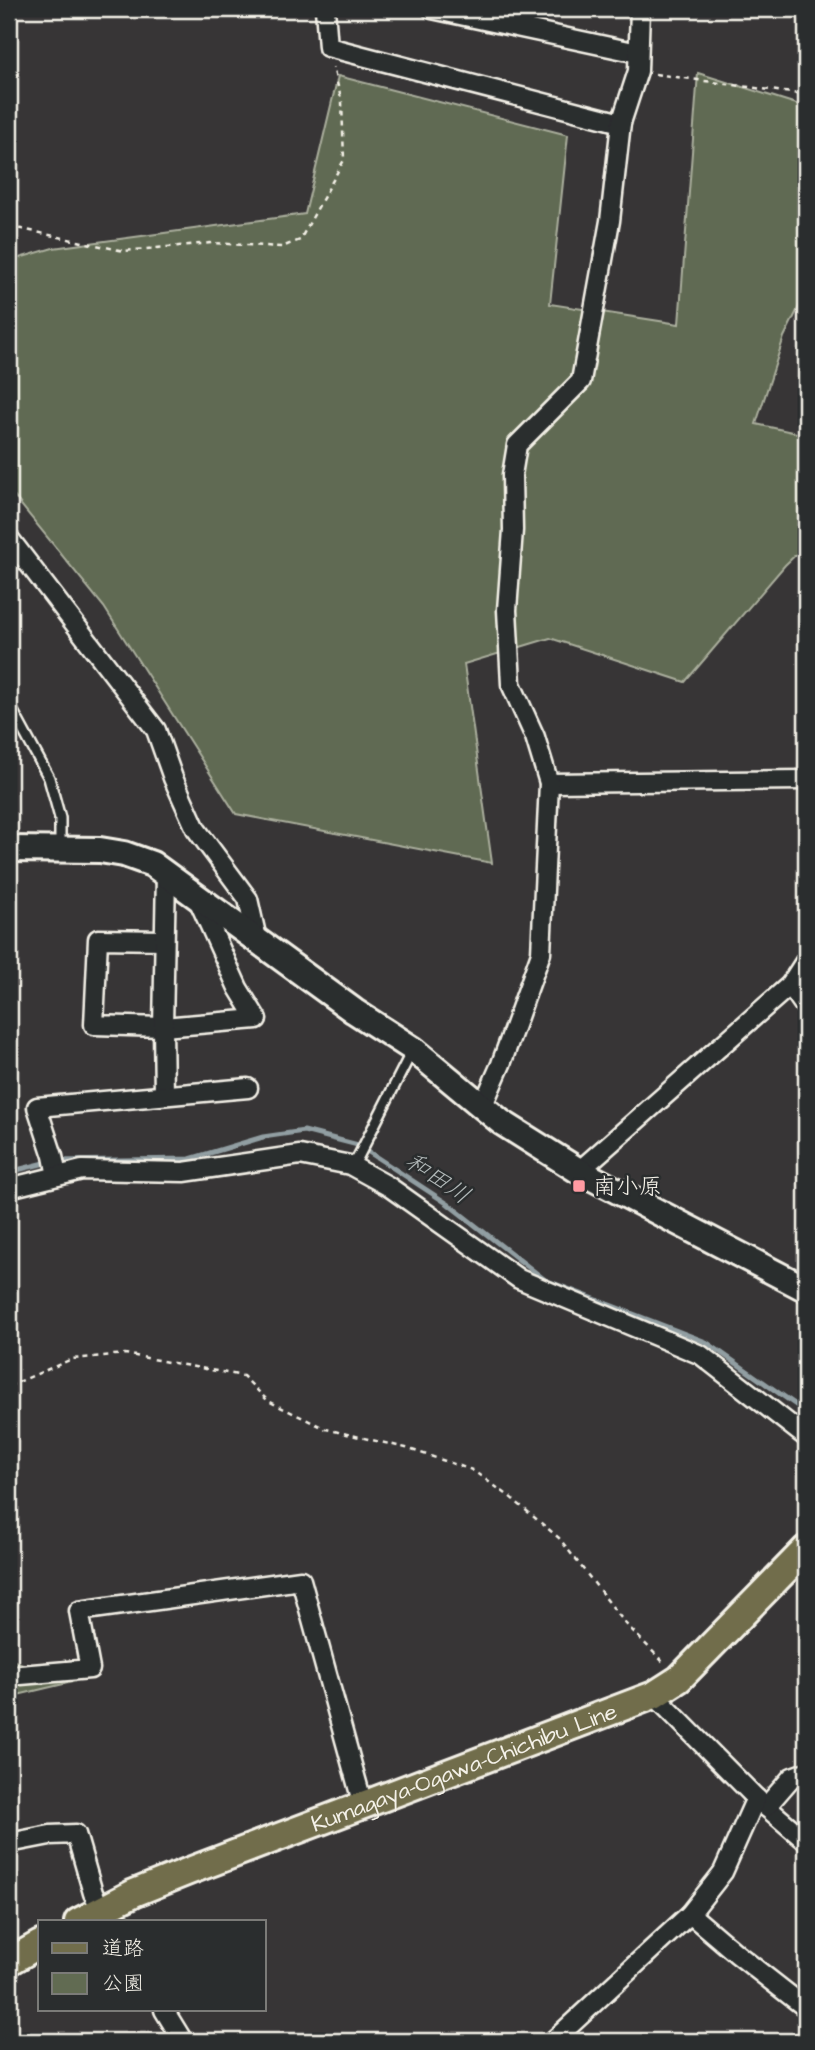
<svg xmlns="http://www.w3.org/2000/svg" width="815" height="2050" font-family="'Architects Daughter','Klee One',sans-serif">
  <style>
    .green { fill: #616b52; stroke: #aaae9d; stroke-width: 2 }
    .lines { fill: none; stroke-linecap: round; stroke-linejoin: round }
    .stream { stroke: #919ea2; stroke-width: 5 }
    .lane-casing { stroke: #f4f1e8; stroke-width: 14 }
    .street-casing { stroke: #f4f1e8; stroke-width: 23 }
    .secondary-casing { stroke: #f4f1e8; stroke-width: 30 }
    .primary-casing { stroke: #f4f1e8; stroke-width: 32 }
    .path { stroke: #f4f1e8; stroke-width: 2.5; stroke-dasharray: 5 5; stroke-linecap: butt }
    .lane { stroke: #2a2d2e; stroke-width: 9 }
    .street { stroke: #2a2d2e; stroke-width: 18 }
    .secondary { stroke: #2a2d2e; stroke-width: 24 }
    .primary { stroke: #716d4b; stroke-width: 26 }
    .poi-dot { fill: #ff9aa2; stroke: #2a2d2e; stroke-width: 2.5 }
    .labels { text-anchor: middle; stroke-width: 5; stroke-linejoin: round; paint-order: stroke }
    .poi-label { font-size: 23px; fill: #f4f1e8; stroke: #2a2d2e; text-anchor: start }
    .street-label { font-size: 23px; fill: #f4f1e8; stroke: #2a2d2e }
    .water-label { font-size: 24px; font-style: italic; fill: #b2b9b9; stroke: #2a2d2e }
  </style>
  <rect width="100%" height="100%" fill="#373536"/>
  <filter id="ink" filterUnits="userSpaceOnUse"><feTurbulence type="fractalNoise" baseFrequency=".0143" numOctaves="2"/><feDisplacementMap in="SourceGraphic" scale="14" xChannelSelector="R" yChannelSelector="G"/><feConvolveMatrix kernelMatrix="1 2 1 2 8 2 1 2 1" color-interpolation-filters="sRGB"/></filter>
  <g filter="url(#ink)">
    <!-- green -->
    <g class="green">
      <path d="M698,73L806,107V293L784,337L756,424L806,435V545L785,565L685,682L550,638L464,664L492,863L236,814L104,607L9,490V261L53,248L305,214L338,76L568,135L550,304L679,324Z"/>
      <path d="M9,1659L72,1682L9,1697Z"/>
    </g>
    <g class="lines">
      <!-- stream -->
      <path class="stream" d="M9,1172L53,1161L190,1159L263,1137L304,1131L358,1145L448,1204L545,1280L706,1342L806,1412"/>
      <!-- lane casing -->
      <g class="lane-casing">
        <g id="lane">
          <path d="M9,704L49,778L60,818V847"/>
          <path d="M353,1167L412,1051"/>
        </g>
      </g>
      <!-- street casing -->
      <g class="street-casing">
        <g id="street">
          <path d="M325,9L328,47L621,123"/>
          <path d="M432,9L638,53"/>
          <path d="M9,538L156,730L173,778L196,829L248,899L257,939"/>
          <path d="M549,783L806,780"/>
          <path d="M164,940L98,939L94,1025L163,1027L257,1019L238,988L197,897"/>
          <path d="M790,985L806,1008"/>
          <path d="M164,1095L163,1027L166,874"/>
          <path d="M483,1105L501,1064L541,953L549,783L535,737L511,684L507,610L513,530L512,475L517,445L581,381L610,221L621,123L638,71L640,9"/>
          <path d="M579,1171L790,985L806,960"/>
          <path d="M57,1176L53,1156L37,1107L248,1088"/>
          <path d="M9,1188L82,1170L184,1172L300,1155L350,1165L388,1186L519,1279L701,1355L806,1437"/>
          <path d="M9,1676L90,1669L79,1611L301,1580L363,1805"/>
          <path d="M654,1695L756,1798L806,1841"/>
          <path d="M766,1807L792,1777L806,1772"/>
          <path d="M9,1843L50,1835L76,1834L93,1893L101,1909"/>
          <path d="M690,1914L737,1954L806,2008"/>
          <path d="M164,2010L183,2041"/>
          <path d="M553,2041L690,1914L723,1872L756,1798"/>
        </g>
      </g>
      <!-- secondary casing -->
      <g class="secondary-casing">
        <path id="secondary" d="M9,849L100,850L124,854L152,864L354,1011L413,1049L501,1122L579,1171L806,1289"/>
      </g>
      <!-- primary casing -->
      <g class="primary-casing">
        <g id="primary">
          <path id="s1" d="M78,1922L134,1893L189,1871L654,1695L679,1679L806,1549"/>
          <path d="M9,1962L40,1944"/>
        </g>
      </g>
      <!-- path -->
      <g class="path">
        <path d="M655,74L806,95"/>
        <path d="M9,228L22,229L124,251L211,243L282,247L300,240L344,160L342,102L333,67"/>
        <path d="M9,1386L72,1359L125,1354L243,1376L268,1401L326,1429L406,1448L472,1470L509,1496L559,1538L625,1623L663,1662"/>
      </g>
      <!-- lane -->
      <use href="#lane" class="lane"/>
      <!-- street -->
      <use href="#street" class="street"/>
      <!-- secondary -->
      <use href="#secondary" class="secondary"/>
      <!-- primary -->
      <use href="#primary" class="primary"/>
    </g>
  </g>
  <!-- markers -->
  <rect class="poi-dot" x="572" y="1179" width="14" height="14" rx="3.5"/>
  <g class="labels">
    <!-- poi labels -->
    <g class="poi-label">
      <text x="593" y="1194">南小原</text>
    </g>
    <!-- street labels -->
    <g class="street-label">
      <text dy="8" stroke="none"><textPath href="#s1" startOffset="416">Kumagaya-Ogawa-Chichibu Line</textPath></text>
    </g>
    <!-- water labels -->
    <g class="water-label">
      <text transform="translate(438 1178) rotate(34)" y="8">和田川</text>
    </g>
  </g>
  <!-- margin -->
  <rect width="815" height="2050" fill="none" stroke="#2a2d2e" stroke-width="35"/>
  <rect x="18" y="18" width="780" height="2015" fill="none" stroke="#f4f1e8" stroke-width="2.5" filter="url(#ink)"/>
  <!-- legend -->
  <rect x="38" y="1920" width="228" height="91" fill="#2a2d2e" stroke="#7b7b78" stroke-width="2"/>
  <rect x="52" y="1943" width="35" height="10" fill="#716d4b" stroke="#7b7b78" stroke-width="2"/>
  <text x="102" y="1955" font-size="21" fill="#f4f1e8">道路</text>
  <rect x="52" y="1973" width="35" height="21" fill="#616b52" stroke="#7b7b78" stroke-width="2"/>
  <text x="102" y="1990" font-size="21" fill="#f4f1e8">公園</text>
</svg>
